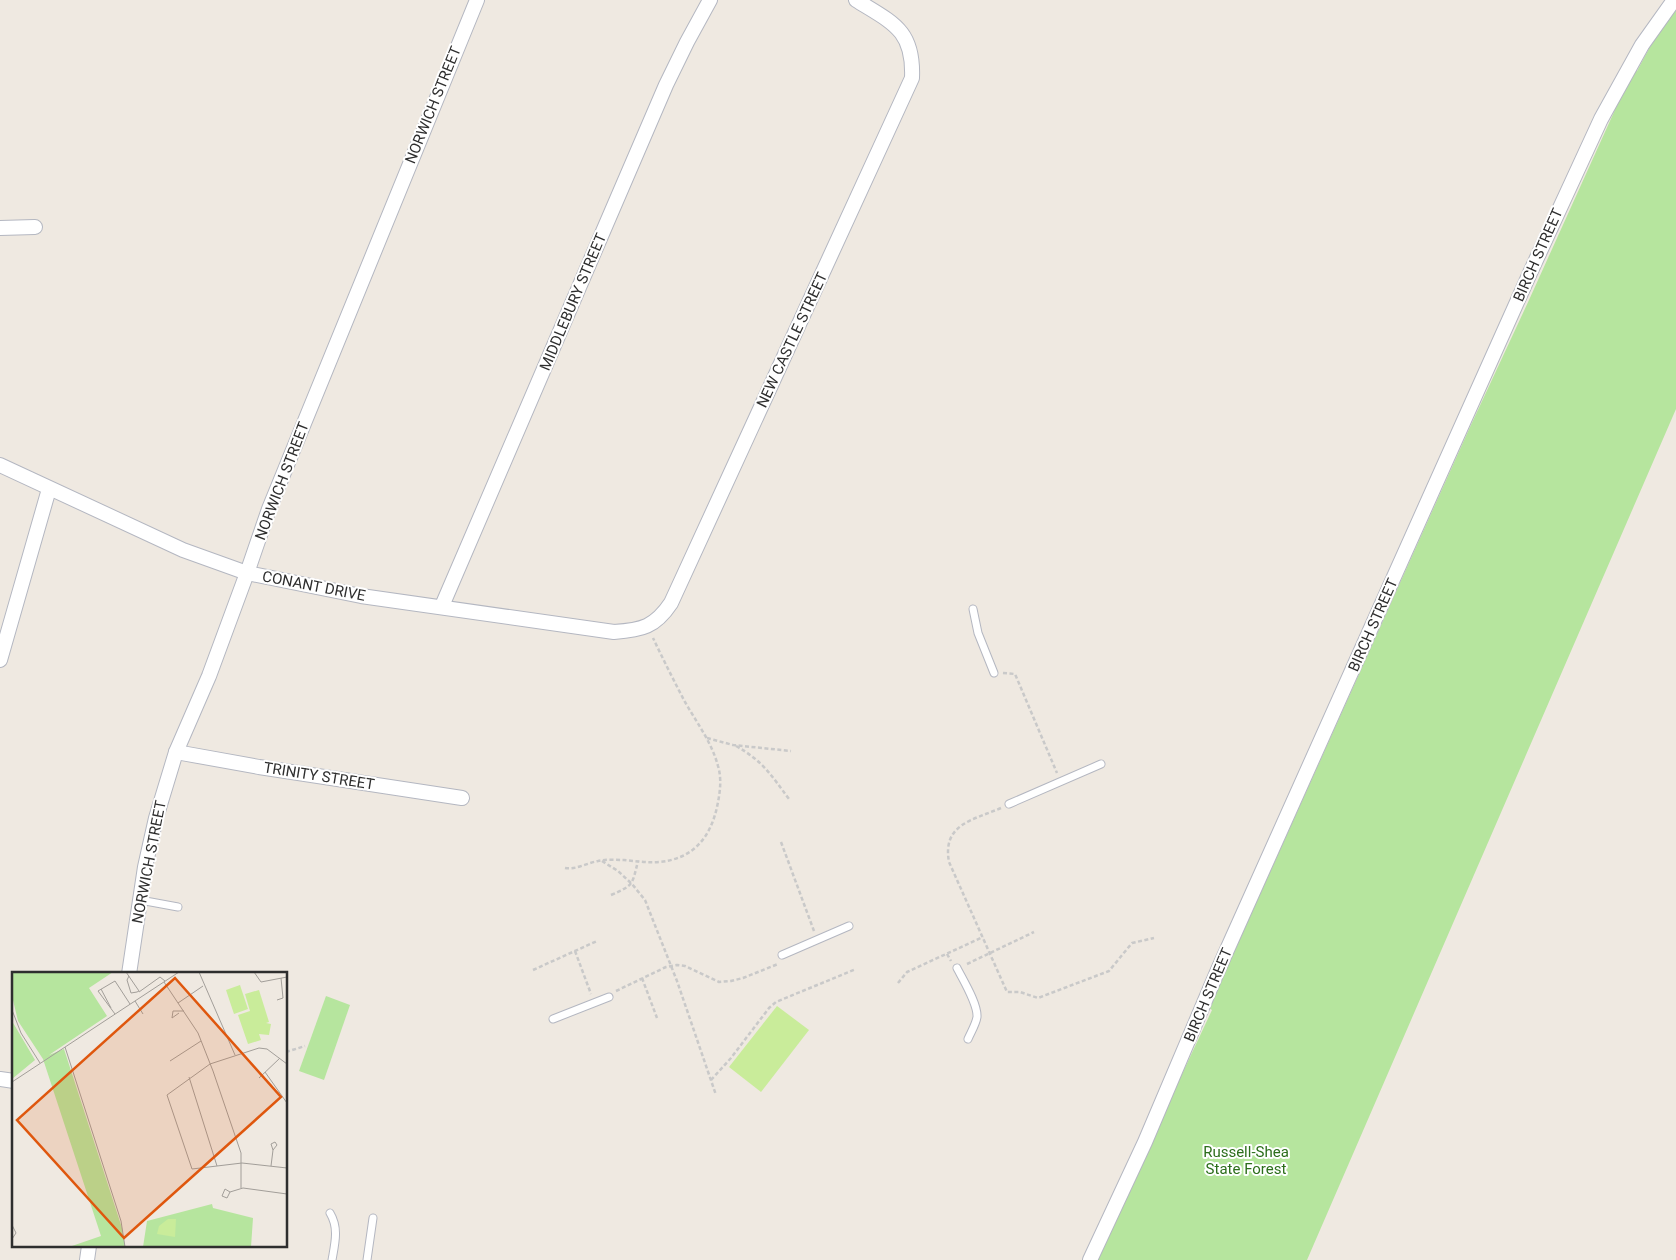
<svg xmlns="http://www.w3.org/2000/svg" width="1676" height="1260" font-family="Roboto,sans-serif">
  <style>
    .green { fill: #b6e59e }
    .pitch { fill: #c9ec9a }
    .lines { fill: none; stroke-linecap: round; stroke-linejoin: round }
    .lane-casing { stroke: #b4b7c1; stroke-width: 9 }
    .street-casing { stroke: #b4b7c1; stroke-width: 16 }
    .path { stroke: #c9c9c9; stroke-width: 2.5; stroke-dasharray: 4 2.5; stroke-linecap: butt }
    .lane { stroke: #fff; stroke-width: 7 }
    .street { stroke: #fff; stroke-width: 14 }
    .labels { text-anchor: middle; stroke-width: 4; stroke-linejoin: round; paint-order: stroke }
    .street-label { font-size: 15px; fill: #2e2e2e; stroke: #fff }
    .park-label { font-size: 15px; fill: #2c6e1b; stroke: #fff }
    .inset-road { fill: none; stroke: #a29e99; stroke-width: 1 }
    .view { fill: #df570e; fill-opacity: 0.15; stroke: #df570e; stroke-width: 2.5 }
    .inset-edge { fill: none; stroke: #2e2e2e; stroke-width: 2.5 }
  </style>
  <rect width="100%" height="100%" fill="#efe9e1"/>
  <!-- green -->
  <g class="green">
    <path d="M1676,7V409L1307,1260H1098L1152,1138L1212,1010L1209,1008L1470,427L1529,300L1633,70L1637,71L1653,41Z"/>
    <path d="M326,996L350,1005L324,1080L299,1071Z"/>
  </g>
  <!-- pitch -->
  <path class="pitch" d="M777,1006L809,1030L761,1092L729,1067Z"/>
  <g class="lines">
    <!-- lane casing -->
    <g class="lane-casing">
      <g id="lane">
        <path d="M973,609L978,633L994,673"/>
        <path d="M1009,804L1101,764"/>
        <path d="M140,900L178,907"/>
        <path d="M782,955L849,926"/>
        <path d="M957,968C963,980 978,1004 977,1017C976,1024 971,1032 968,1039"/>
        <path d="M553,1019L609,997"/>
        <path d="M330,1213C339,1228 335,1243 332,1260"/>
        <path d="M367,1260L373,1218"/>
      </g>
    </g>
    <!-- street casing -->
    <g class="street-casing">
      <g id="street">
        <path d="M0,228L35,227"/>
        <path d="M0,465L183,550L247,573L361,596L614,632C642,630 655,627 671,603L912,78C914,30 893,23 856,0"/>
        <path d="M442,606L666,85L687,42L710,0"/>
        <path d="M0,660L49,489"/>
        <path d="M176,752L259,767L462,798"/>
        <path d="M129,974L145,867L156,818L176,752L209,676L247,573L269,509L477,0"/>
        <path d="M0,1079L14,1081"/>
        <path d="M87,1260L89,1246"/>
        <path d="M1090,1260L1145,1142L1218,970L1530,273L1601,119L1642,45L1674,0"/>
      </g>
    </g>
    <!-- path -->
    <g class="path">
      <path d="M1003,673L1015,674L1057,773"/>
      <path d="M707,738L733,745L791,751"/>
      <path d="M736,746C763,761 771,775 789,799"/>
      <path d="M1001,808C973,820 942,824 949,862L1007,992H1020L1038,998L1109,971L1132,943L1154,938"/>
      <path d="M781,842L814,931"/>
      <path d="M602,861L618,871L632,884L645,900L677,981L716,1095"/>
      <path d="M565,868C576,870 587,863 598,861C606,859 616,860 624,860C636,861 647,863 659,862C692,859 710,839 717,807C720,793 722,779 718,766C712,743 697,723 685,702C674,681 663,659 653,638"/>
      <path d="M611,895C634,885 632,885 638,861"/>
      <path d="M575,951L591,994"/>
      <path d="M947,954L951,961"/>
      <path d="M967,964L1034,932"/>
      <path d="M533,970L597,941"/>
      <path d="M642,978L657,1018"/>
      <path d="M898,983L907,972L983,937"/>
      <path d="M616,991L666,967L677,965L685,966L719,982L731,981L743,978L778,964"/>
      <path d="M286,1052L305,1046"/>
      <path d="M711,1080L731,1058L769,1008L776,1002L856,969"/>
    </g>
    <!-- lane -->
    <use href="#lane" class="lane"/>
    <!-- street -->
    <use href="#street" class="street"/>
  </g>
  <g class="labels">
    <!-- street labels -->
    <g class="street-label">
      <text transform="translate(433 105) rotate(-68)" y="5">NORWICH STREET</text>
      <text transform="translate(1538 255) rotate(-66)" y="5">BIRCH STREET</text>
      <text transform="translate(573 302) rotate(-67)" y="5">MIDDLEBURY STREET</text>
      <text transform="translate(792 340) rotate(-65)" y="5">NEW CASTLE STREET</text>
      <text transform="translate(282 481) rotate(-69)" y="5">NORWICH STREET</text>
      <text transform="translate(314 586) rotate(11)" y="5">CONANT DRIVE</text>
      <text transform="translate(1373 625) rotate(-66)" y="5">BIRCH STREET</text>
      <text transform="translate(319 776) rotate(9)" y="5">TRINITY STREET</text>
      <text transform="translate(149 862) rotate(-79)" y="5">NORWICH STREET</text>
      <text transform="translate(1208 995) rotate(-67)" y="5">BIRCH STREET</text>
    </g>
    <!-- park labels -->
    <g class="park-label">
      <text x="1246" y="1157">Russell-Shea<tspan x="1246" dy="17">State Forest</tspan></text>
    </g>
  </g>
  <!-- overview -->
  <g transform="translate(12 972)">
    <rect width="275" height="275" fill="#efe9e1"/>
    <path d="M0,0H101L77,16L95,44L37,83L52,77L110,256L113,275H57L89,264L31,87L6,49L0,24ZM0,49L23,88L0,107ZM200,232L201,236L241,246L239,275H131L135,249Z" fill="#b6e59e"/>
    <path d="M228,13L236,37L222,42L214,18ZM247,18L257,50L254,51L259,52L257,63L247,62L249,68L236,72L226,43L238,39L233,22ZM156,247H164L163,265L145,262L147,254Z" fill="#c9ec9a"/>
    <path class="inset-road" d="M114,0L127,19L125,20L119,21L115,8L117,4M187,0L223,83M242,0L249,10L275,5M152,10L186,61L201,99L229,181V216M89,17L99,36M127,20L148,5L153,9M265,28L271,26L269,6M123,29L131,42M166,31L191,14M0,38L9,61L28,91M167,41L160,46L161,39H172M103,42L86,19L103,9L118,32M53,75L109,249L113,275M158,89L189,69M275,92L255,77L247,76L198,92L155,123L180,197L230,191L275,196M253,100L275,131M177,105L205,194M247,106L268,86M0,110L167,0M259,194L261,178L265,173L263,170L259,172L261,178M218,220L215,226L210,224L213,217L218,220L231,216L275,222M0,253L4,261L0,267"/>
    <path class="view" d="M163,6L269,125L112,266L5,148Z"/>
    <rect width="275" height="275" class="inset-edge"/>
  </g>
</svg>
